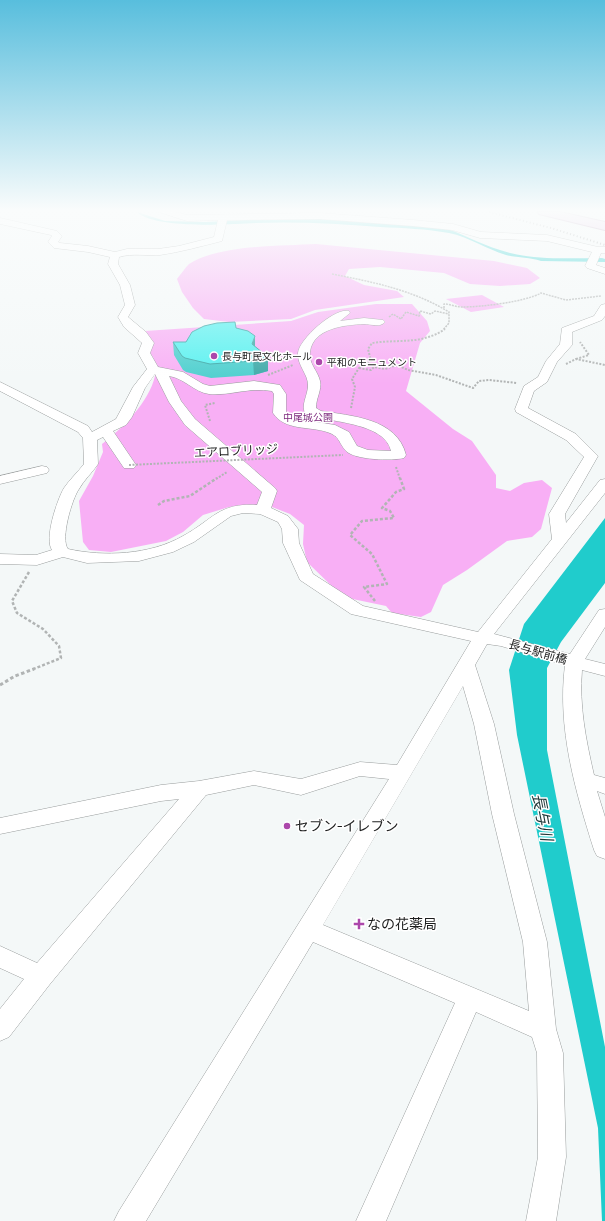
<svg xmlns="http://www.w3.org/2000/svg" width="605" height="1221" font-family="Barlow,'Noto Sans JP',sans-serif">
  <style>
    .green { fill: #f8aff5 }
    .water { fill: #20cccc }
    .lines { fill: none; stroke-linecap: round; stroke-linejoin: round }
    .minor-casing { stroke: #999d9d; stroke-width: 1 }
    .major-casing { stroke: #966894; stroke-width: 2 }
    .path-far3 { stroke: #b1b4b4; stroke-width: 1.5; stroke-dasharray: 2 1; stroke-linecap: butt }
    .path-far2 { stroke: #b1b4b4; stroke-width: 2; stroke-dasharray: 2 1.5; stroke-linecap: butt }
    .path-far1 { stroke: #b1b4b4; stroke-width: 2.5; stroke-dasharray: 3 2; stroke-linecap: butt }
    .path { stroke: #b1b4b4; stroke-width: 3; stroke-dasharray: 3.5 2.5; stroke-linecap: butt }
    .minor { fill: #fff; fill-rule: evenodd }
    .major { fill: #e7bce5; fill-rule: evenodd }
    .rail { stroke: #8a8d8d; stroke-width: 2; stroke-dasharray: 1 2.5; stroke-linecap: butt }
    .path-bridge { stroke: #b1b4b4; stroke-width: 2; stroke-dasharray: 2 1.5; stroke-linecap: butt }
    .wall { fill: #4dcfce }
    .shaded-wall { fill: #3ea9a8 }
    .building { fill: #59f1f0; stroke: #3ea9a8 }
    .poi-dot { fill: #ac47ab; stroke: #fff; stroke-width: 1.5 }
    .labels { text-anchor: middle; stroke-width: 3; stroke-linejoin: round; paint-order: stroke }
    .far-poi-label { font-size: 10px; fill: #1c1d1d; stroke: #fff; text-anchor: start }
    .far-park-label { font-size: 10px; fill: #7c277c; stroke: #fff }
    .street-label { font-size: 12px; fill: #1c1d1d; stroke: #fff }
    .near-poi-label { font-size: 14px; fill: #1c1d1d; stroke: #fff; text-anchor: start }
    .near-water-label { font-size: 16px; font-style: italic; fill: #1f3838; stroke: #fff }
  </style>
  <rect width="100%" height="100%" fill="#f4f8f8"/>
  <!-- green -->
  <g class="green">
    <path d="M316,244L494,261L527,268L540,278L530,284L500,286L470,284L444,273L380,267L349,269L345,276L364,285L397,291L404,297L315,310L291,319L229,322L204,319L193,308L182,292L177,279C181,274 185,268 189,264C218,245 281,246 316,244Z"/>
    <path d="M482,295L504,307L471,312L446,299Z"/>
    <path d="M376,304H412L427,321L430,331L420,343L406,391L453,429L472,441L496,475V488L510,491L524,483L542,480L552,488L541,529L532,537L507,541L467,570L443,585L431,612L421,617L392,613L386,606L343,597L307,562L303,544L304,525L290,514L272,507L252,505L229,507L203,515L183,532L166,541L111,552L89,550L83,542L79,501L93,476L103,452L102,444C123,428 149,402 155,376C156,370 154,362 153,357L141,347L145,331L291,321L318,312Z"/>
  </g>
  <!-- water -->
  <g class="water">
    <path d="M137,212L165,221L206,222L310,217L440,227C461,232 479,244 500,250C533,261 569,258 602,258L605,259V262L541,261C530,257 517,258 506,255C486,249 469,237 449,233C427,229 403,228 380,227C331,223 284,221 235,224C214,225 152,227 137,212Z"/>
    <path d="M605,518V583L561,642L547,668V750L605,1047V1221H602L598,1128L517,735L509,670L524,624Z"/>
  </g>
  <g class="lines">
    <!-- minor casing -->
    <g class="minor-casing">
      <g id="minor">
        <path d="M159,212H175L187,215L320,213L413,220L453,224L481,232L547,235L598,247H605V253H601L596,265L605,268V274L587,268L585,266L592,252L547,241L480,238L452,230L413,226L320,219L227,220L222,241C202,246 181,252 160,255C147,256 133,253 119,257L118,264L130,285L135,305L128,317L146,332L154,343L150,353L158,367L183,372L203,384L210,386L254,381L280,385L286,394V412L294,417L303,420L335,425L349,432L357,446L368,450L391,451C385,422 328,422 306,415C300,405 308,396 308,385C308,374 297,365 298,353C299,339 335,307 349,311L350,313L340,321L364,318L383,320L385,322C380,328 371,324 364,324C345,325 313,328 310,352C308,363 318,371 320,381C322,390 316,398 316,408L321,411C351,416 397,418 406,455L404,458C392,461 355,460 346,451C338,442 340,436 327,432C309,426 285,431 273,413L274,394L272,391C248,387 231,396 209,394C194,392 184,378 169,376L181,401L195,419L275,488L277,491L271,508L288,516L298,529L299,543L313,574L363,606L478,632L552,539L549,514L584,457L566,440L516,412L515,409L524,386L538,377L546,361L560,344L562,328L594,316L601,305L605,304V316L602,320L572,332V345L557,362L547,382L534,391L528,408L576,434L598,456L565,514L566,523L600,480L605,479V493L494,634L570,654L599,610L605,609V627L585,659L605,664V676L582,670C579,706 586,740 594,775L605,778V794L597,791L605,817V859L597,856L594,850C575,790 557,728 565,665L501,646L487,644L475,665L494,724L514,814L547,942L556,1029L563,1053L566,1157L556,1221H526L538,1157L537,1053L532,1037L476,1012L386,1221H356L455,1003L313,942L146,1221H114L119,1211L389,779L360,776L301,795L254,785L206,795L50,984L9,1037L0,1041V1009L24,979L0,968V946L37,963L179,799L161,801L0,834V818L161,785L199,781L254,771L301,779L360,762L397,765L471,641L351,614L300,580L283,543L282,529L278,522L260,514L243,513L231,516L194,542L173,552L139,561L87,563L63,557L37,565L0,564V554L36,555L52,550C44,539 57,500 64,488C70,479 78,472 84,464L83,438L78,432L0,391V382L88,426L92,432L116,419L133,387L147,369L138,353L142,343L124,327L118,317L125,305L120,285L108,264L110,257L88,252L54,248L48,242L52,236L51,235L0,224V218L57,231L62,236L58,242L60,243L88,246L115,252L127,249H158L179,246L214,237L218,220L187,221ZM155,374L169,402L185,425L262,492L257,505C218,503 214,519 183,536C150,555 104,557 68,549C60,539 72,499 79,489C84,480 92,473 98,464L97,440L103,437L124,468H134L136,465L113,431L126,425L132,417L145,388ZM463,686L474,724L492,814L523,942L529,1011L323,925Z"/>
        <path d="M42,466L47,467L49,470L47,473L0,484V476Z"/>
      </g>
    </g>
    <!-- major casing -->
    <g class="major-casing">
      <path id="major" d="M538,212H560L605,222V230L539,214Z"/>
    </g>
    <!-- path-far3 -->
    <g class="path-far3">
      <path d="M332,274C373,282 413,290 449,312V323L443,330"/>
      <path d="M444,308V304C450,304 456,307 462,307C481,307 525,302 541,293L566,300L601,296"/>
      <path d="M389,317L393,314L401,319L406,312L419,316L420,311L431,314L435,311L449,314"/>
    </g>
    <!-- path-far2 -->
    <g class="path-far2">
      <path d="M576,359L589,355L580,342"/>
      <path d="M566,364L576,359L605,365"/>
      <path d="M359,368L371,370L374,367L385,369L397,365L408,370L436,375L473,388L479,381L489,380L517,383"/>
      <path d="M268,375L293,365"/>
      <path d="M351,408L355,387L352,379L359,368L371,361L368,349L372,343C397,339 422,345 445,329"/>
      <path d="M210,421L205,405L215,403"/>
      <path d="M396,467L400,479"/>
      <path d="M216,479L227,472"/>
    </g>
    <!-- path-far1 -->
    <g class="path-far1">
      <path d="M158,505L164,501L190,496L217,478"/>
      <path d="M29,572L12,601L17,613L43,629L59,646L61,658L31,670"/>
      <path d="M375,601L364,587L387,584L372,554L350,535L362,521L394,518L390,511L382,508L396,492L404,489L400,478"/>
    </g>
    <!-- path -->
    <path class="path" d="M0,685L15,676L34,669"/>
    <!-- minor -->
    <use href="#minor" class="minor"/>
    <!-- major -->
    <use href="#major" class="major"/>
    <!-- rail -->
    <path class="rail" d="M489,212L551,228L605,245"/>
    <!-- path-bridge -->
    <path class="path-bridge" d="M129,465L343,455"/>
  </g>
  <!-- wall -->
  <path class="wall" d="M236,328L255,347L268,357V371L254,375L211,378L186,372L183,370L174,355L173,342H186Z"/>
  <!-- shaded-wall -->
  <g class="shaded-wall">
    <path d="M255,336V349L252,344Z"/>
    <path d="M268,357V371L254,375L253,361Z"/>
  </g>
  <!-- building -->
  <path class="building" d="M235,322L236,328L248,331L255,336L252,344L268,357L253,361L210,364L185,358L182,356L173,342H186L192,332L204,326L217,323Z"/>
  <!-- sky -->
  <linearGradient id="sky" x2="0" y2="1"><stop stop-color="#58bedd"/><stop offset="0.55" stop-color="#fafcfc"/><stop offset="1" stop-color="#fafcfc" stop-opacity="0"/></linearGradient>
  <rect width="605" height="383" fill="url(#sky)"/>
  <!-- markers -->
  <g class="poi-dot">
    <circle cx="214" cy="356" r="4"/>
    <circle cx="319" cy="362" r="4"/>
    <circle cx="287" cy="826" r="4"/>
    <path d="M357 918h4v4h4v4h-4v4h-4v-4h-4v-4h4z"/>
  </g>
  <g class="labels">
    <!-- far-poi labels -->
    <g class="far-poi-label">
      <text x="222" y="360">長与町民文化ホール</text>
      <text x="327" y="366">平和のモニュメント</text>
    </g>
    <!-- far-park labels -->
    <g class="far-park-label">
      <text x="308" y="421">中尾城公園</text>
    </g>
    <!-- street labels -->
    <g class="street-label">
      <text transform="translate(236 451) rotate(-3)" y="4">エアロブリッジ</text>
      <text transform="translate(538 652) rotate(16)" y="4">長与駅前橋</text>
    </g>
    <!-- near-poi labels -->
    <g class="near-poi-label">
      <text x="295" y="831">セブン-イレブン</text>
      <text x="367" y="929">なの花薬局</text>
    </g>
    <!-- near-water labels -->
    <g class="near-water-label">
      <text transform="translate(543 817) rotate(79)" y="6">長与川</text>
    </g>
  </g>
</svg>
